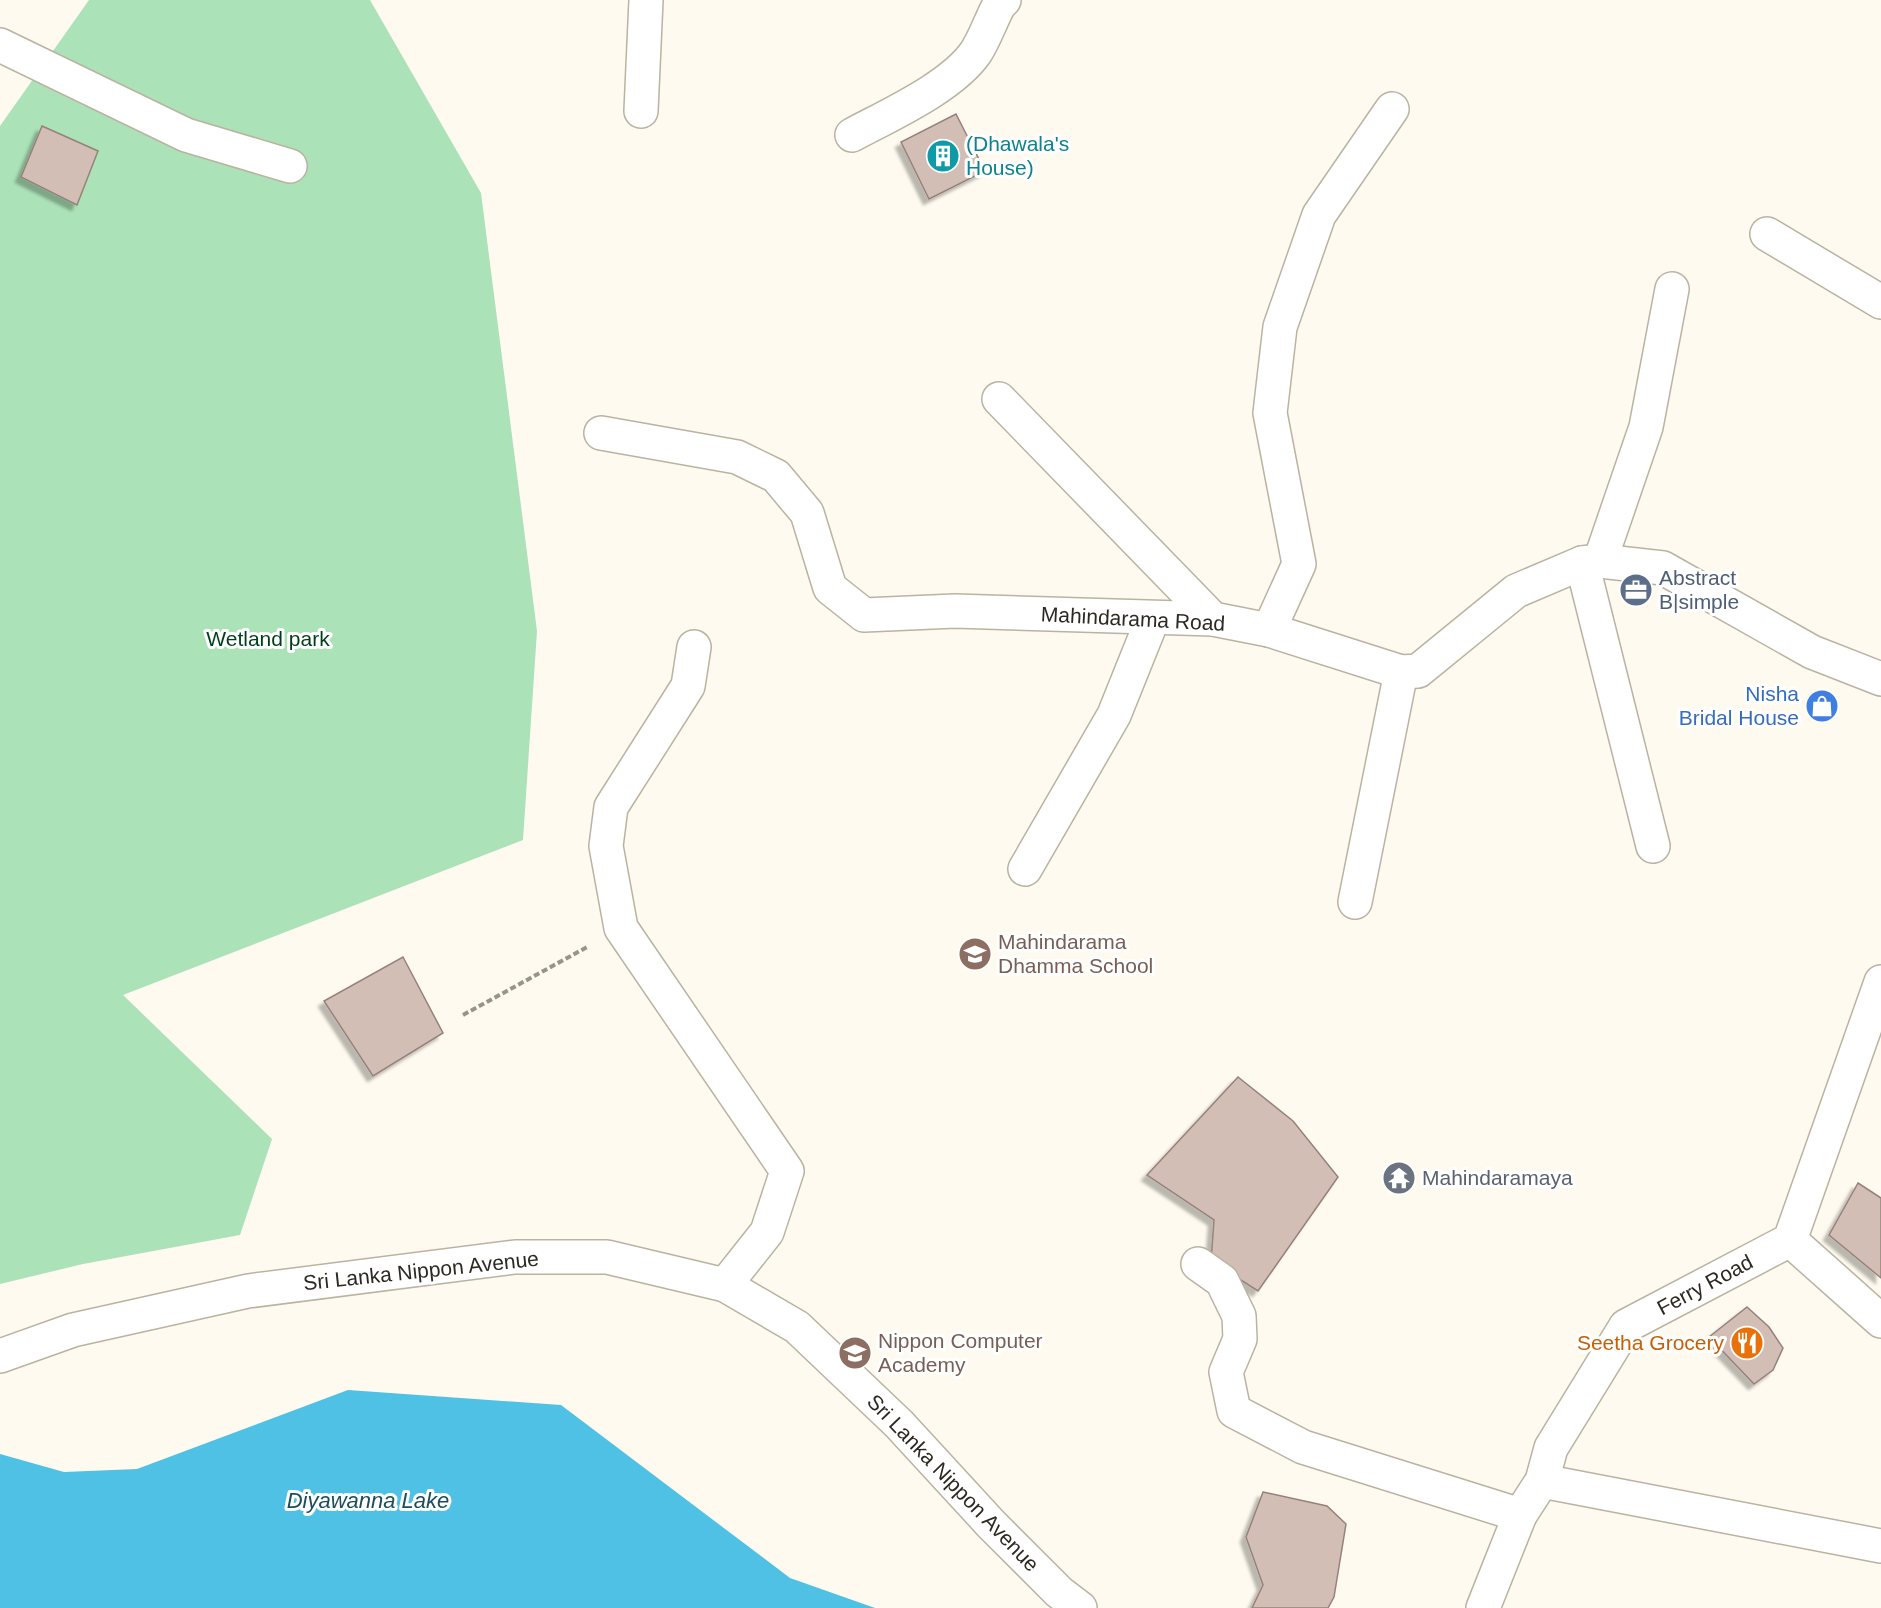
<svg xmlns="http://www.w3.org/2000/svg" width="1881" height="1608" font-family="Helvetica,sans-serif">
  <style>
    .green { fill: #ace2b8 }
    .water { fill: #4fc1e4 }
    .building { fill: #d3beb6; stroke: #95827a; stroke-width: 1.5; filter: url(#shadow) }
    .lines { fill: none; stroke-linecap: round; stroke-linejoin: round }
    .minor-casing { stroke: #bab3a1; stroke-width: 36 }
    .path { stroke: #98948b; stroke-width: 4; stroke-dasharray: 6 3; stroke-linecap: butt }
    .minor { stroke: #fff; stroke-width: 33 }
    .labels { text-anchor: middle; stroke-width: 6; stroke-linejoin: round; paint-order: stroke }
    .culture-label { font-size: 21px; fill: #0d838f; stroke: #fff; text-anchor: start }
    .service-label { font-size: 21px; fill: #4e5e75; stroke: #fff; text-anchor: start }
    .street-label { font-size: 21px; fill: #2c2922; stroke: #fff }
    .park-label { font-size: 21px; fill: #003e1a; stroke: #fff }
    .shop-label { font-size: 21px; fill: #366cbe; stroke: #fff; text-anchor: end }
    .education-label { font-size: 21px; fill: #785e54; stroke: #fff; text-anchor: start }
    .worship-label { font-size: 21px; fill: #5b616d; stroke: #fff; text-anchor: start }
    .food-label { font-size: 21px; fill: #c56008; stroke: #fff; text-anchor: end }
    .water-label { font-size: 22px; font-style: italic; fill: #1d4d5c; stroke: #fff }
  </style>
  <defs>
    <filter id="shadow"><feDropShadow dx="-5.5" dy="5.5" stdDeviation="1.5" flood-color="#0004"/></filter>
  </defs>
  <rect width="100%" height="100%" fill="#fefaef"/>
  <!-- green -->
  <path class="green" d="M89,0H370L481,193L537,631L523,840L123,995L272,1139L240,1235L83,1264L0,1284V126Z"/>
  <!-- water -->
  <path class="water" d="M348,1390L561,1405L790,1578L875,1608H0V1454L64,1472L137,1469Z"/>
  <!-- building -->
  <g class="building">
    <path d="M956,114L985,171L929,199L901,142Z"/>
    <path d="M42,126L98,151L77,205L21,177Z"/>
    <path d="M403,957L443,1033L373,1076L324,1001Z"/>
    <path d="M1238,1077L1293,1121L1338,1177L1258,1291L1211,1261L1214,1220L1147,1175Z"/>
    <path d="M1858,1183L1881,1198V1278L1829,1235Z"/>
    <path d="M1747,1307L1769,1327L1783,1348L1773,1370L1754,1384L1709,1337Z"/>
    <path d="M1263,1492L1327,1506L1346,1524L1334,1597L1328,1608H1252L1263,1585L1246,1537Z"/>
  </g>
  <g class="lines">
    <!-- minor casing -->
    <g class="minor-casing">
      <g id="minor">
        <path d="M0,45L186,135L290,166"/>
        <path d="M641,111L646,0"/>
        <path d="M852,135C889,115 952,87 976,52C985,38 991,20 999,5L1004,0"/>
        <path d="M1767,234L1881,302"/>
        <path d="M999,399L1213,619"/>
        <path d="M601,433L737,457L776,476L807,513L830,588L864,615L955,611L1213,619L1269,630L1401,672L1418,671L1516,591L1582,563L1600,561L1663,568L1812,652L1881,679"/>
        <path d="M1600,561L1646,427L1672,289"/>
        <path d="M1582,563L1653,846"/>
        <path d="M1269,630L1299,564L1270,413L1280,327L1319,215L1392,109"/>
        <path d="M694,647L688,686L611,807L606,846L621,928L787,1171L767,1232L725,1285"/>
        <path d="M1025,869L1114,715L1153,618"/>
        <path d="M1355,902L1401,672"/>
        <path d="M1790,1240L1881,1321"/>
        <path d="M1198,1264L1222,1281L1239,1316L1240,1339L1226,1372L1234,1411L1303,1447L1520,1515"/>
        <path d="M0,1356L73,1330L248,1291L515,1257H607L725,1285L797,1327L899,1424L991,1524L1059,1592L1080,1608"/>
        <path d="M1542,1481L1881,1546"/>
        <path d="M1483,1608L1520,1515L1542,1481L1551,1448L1626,1326L1790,1240L1881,982"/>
      </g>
    </g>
    <!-- path -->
    <path class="path" d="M463,1015L589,946"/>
    <!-- minor -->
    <use href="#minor" class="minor"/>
  </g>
  <!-- icons -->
  <defs>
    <g id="building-disc" transform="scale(1.725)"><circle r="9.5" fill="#0f9aa8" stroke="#fff"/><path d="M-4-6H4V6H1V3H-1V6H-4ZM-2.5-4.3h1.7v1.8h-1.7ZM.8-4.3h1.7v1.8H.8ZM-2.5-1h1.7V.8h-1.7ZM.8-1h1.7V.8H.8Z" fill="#fff"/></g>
    <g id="office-disc" transform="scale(1.725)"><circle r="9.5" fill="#5c6f8a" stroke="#fff"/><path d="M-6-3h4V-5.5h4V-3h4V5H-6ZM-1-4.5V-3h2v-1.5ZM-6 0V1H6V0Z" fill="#fff"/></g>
    <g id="shop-disc" transform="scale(1.725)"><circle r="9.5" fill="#3f7fe0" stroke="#fff"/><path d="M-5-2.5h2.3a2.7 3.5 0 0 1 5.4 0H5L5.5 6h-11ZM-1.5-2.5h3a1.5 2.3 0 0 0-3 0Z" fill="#fff"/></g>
    <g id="school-disc" transform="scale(1.725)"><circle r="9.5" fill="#8d6e63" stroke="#fff"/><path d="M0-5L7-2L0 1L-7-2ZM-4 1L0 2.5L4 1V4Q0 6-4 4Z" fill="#fff"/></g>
    <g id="temple-disc" transform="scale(1.725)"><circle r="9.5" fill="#6b7280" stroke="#fff"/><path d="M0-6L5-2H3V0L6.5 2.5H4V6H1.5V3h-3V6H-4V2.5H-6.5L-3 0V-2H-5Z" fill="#fff"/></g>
    <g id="restaurant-disc" transform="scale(1.725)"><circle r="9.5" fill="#e8710a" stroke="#fff"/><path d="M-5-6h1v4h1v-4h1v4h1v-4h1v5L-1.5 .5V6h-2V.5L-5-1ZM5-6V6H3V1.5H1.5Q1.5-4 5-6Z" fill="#fff"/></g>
  </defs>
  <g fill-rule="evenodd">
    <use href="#building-disc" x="943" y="156"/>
    <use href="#office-disc" x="1636" y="590"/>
    <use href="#shop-disc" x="1822" y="706"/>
    <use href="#school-disc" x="975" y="954"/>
    <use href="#temple-disc" x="1399" y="1178"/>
    <use href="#restaurant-disc" x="1747" y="1343"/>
    <use href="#school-disc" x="855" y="1353"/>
  </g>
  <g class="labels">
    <!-- culture labels -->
    <g class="culture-label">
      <text x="966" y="151">(Dhawala's<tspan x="966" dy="24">House)</tspan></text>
    </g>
    <!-- service labels -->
    <g class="service-label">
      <text x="1659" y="585">Abstract<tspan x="1659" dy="24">B|simple</tspan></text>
    </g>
    <!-- street labels -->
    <g class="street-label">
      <text transform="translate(1133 619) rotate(3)" y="7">Mahindarama Road</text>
      <text transform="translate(421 1271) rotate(-6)" y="7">Sri Lanka Nippon Avenue</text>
      <text transform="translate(1705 1285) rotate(-28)" y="7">Ferry Road</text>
      <text transform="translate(953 1483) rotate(46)" y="7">Sri Lanka Nippon Avenue</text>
    </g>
    <!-- park labels -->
    <g class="park-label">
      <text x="268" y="646">Wetland park</text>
    </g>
    <!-- shop labels -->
    <g class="shop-label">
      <text x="1799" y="701">Nisha<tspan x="1799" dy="24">Bridal House</tspan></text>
    </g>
    <!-- education labels -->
    <g class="education-label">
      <text x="998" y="949">Mahindarama<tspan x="998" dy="24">Dhamma School</tspan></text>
      <text x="878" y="1348">Nippon Computer<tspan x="878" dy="24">Academy</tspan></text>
    </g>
    <!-- worship labels -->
    <g class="worship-label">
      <text x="1422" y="1185">Mahindaramaya</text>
    </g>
    <!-- food labels -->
    <g class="food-label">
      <text x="1724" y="1350">Seetha Grocery</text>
    </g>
    <!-- water labels -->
    <g class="water-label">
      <text x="368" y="1508">Diyawanna Lake</text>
    </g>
  </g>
</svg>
